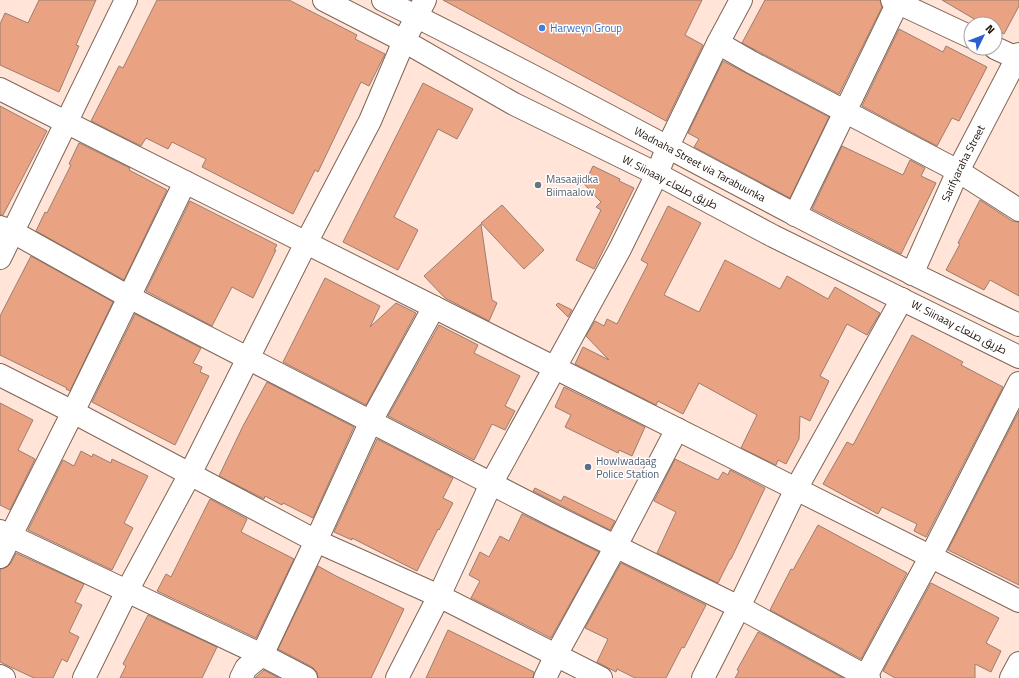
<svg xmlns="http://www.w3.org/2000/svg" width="1019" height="678" font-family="'Titillium Web',Cairo,sans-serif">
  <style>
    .building { fill: #e9a383; stroke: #9c7d6f }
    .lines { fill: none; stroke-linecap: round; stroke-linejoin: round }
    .minor-casing { stroke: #816455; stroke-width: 24 }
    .secondary-casing { stroke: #816455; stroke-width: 24 }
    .minor { stroke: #fff; stroke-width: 22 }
    .secondary { stroke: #fff; stroke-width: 22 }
    .shop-dot { fill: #3f7fe0; stroke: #fff; stroke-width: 1.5 }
    .worship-dot { fill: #6b7280; stroke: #fff; stroke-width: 1.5 }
    .service-dot { fill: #5c6f8a; stroke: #fff; stroke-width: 1.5 }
    .labels { text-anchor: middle; stroke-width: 3; stroke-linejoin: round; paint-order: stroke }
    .shop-label { font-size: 11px; fill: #366cbe; stroke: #fff; text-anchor: start }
    .street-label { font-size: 11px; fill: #1c110b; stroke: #fff }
    .worship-label { font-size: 11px; fill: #5b616d; stroke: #fff; text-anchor: start }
    .service-label { font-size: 11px; fill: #4e5e75; stroke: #fff; text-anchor: start }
  </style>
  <rect width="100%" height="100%" fill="#ffe4d7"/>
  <!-- building -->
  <g class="building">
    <path d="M39,0H96L76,45L79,46L59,92L0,65V24L5,13L28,23Z"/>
    <path d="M157,0H289L357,35L355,39L385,54L369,86L361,82L318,172L315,170L293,214L202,167L206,159L172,142L168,149L146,138L141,146L91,121L119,66L123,68Z"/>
    <path d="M443,0H702L685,35L703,45L666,121Z"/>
    <path d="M765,0H880L882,7L839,94L742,43Z"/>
    <path d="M942,0H1019V6L1004,34L995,29V24H985L981,22V23Z"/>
    <path d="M899,29L943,52L946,46L987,67L959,121L952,118L937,146L862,106Z"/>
    <path d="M723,61L829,117L790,198L694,147L699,139L688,133Z"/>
    <path d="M423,83L473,109L457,139L438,129L394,217L418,230L398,270L343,242Z"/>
    <path d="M0,106L47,131L3,215H0Z"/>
    <path d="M79,143L130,168L129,170L167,190L124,280L36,231L45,212L47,213L71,165L69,164Z"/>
    <path d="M842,146L903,175L910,160L925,168L921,176L936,183L901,254L812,209Z"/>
    <path d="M593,166L620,179L619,181L634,188L594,269L576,260L601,210L596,207L601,202L584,184Z"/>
    <path d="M980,200L1012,221L1019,222V296L990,280L984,290L946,270L960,244L958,243Z"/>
    <path d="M190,201L277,245L274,250H276L253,298L232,287L212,326L146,291Z"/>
    <path d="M502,205L544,250L524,269L481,223Z"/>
    <path d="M668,206L701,223L664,295L699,312L725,260L780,289L787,276L828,299L835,287L880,313L867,335L847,324L820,376L829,381L810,421L800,416L799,439L786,464L778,460L776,465L741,448L757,415L699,383L683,414L658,401L656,405L575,364L583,347L609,360L586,336L595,321L604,326L607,319L617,324L648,264L641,260Z"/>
    <path d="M481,224L492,300L497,303L489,321L445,298L424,276Z"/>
    <path d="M31,256L113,302L70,391L66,389L67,388L0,355V316Z"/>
    <path d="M325,278L380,306L370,327L396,303L416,313L366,405L283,362Z"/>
    <path d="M558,303L572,310L568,317L556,305Z"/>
    <path d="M135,314L201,348L193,363L202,367L200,372L209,376L175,445L92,402Z"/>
    <path d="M439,325L478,345L474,353L520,376L505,406L515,411L505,430L492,424L474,460L388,416Z"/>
    <path d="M912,335L963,362L961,365L1003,387L926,537L914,531L917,524L882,507L878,514L823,484L847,442L853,445Z"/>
    <path d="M267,382L354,427L313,518L283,503L282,505L265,496L264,499L219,476L243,426Z"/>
    <path d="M564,387L645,427L632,456L619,450L618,453L565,427L571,415L555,407Z"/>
    <path d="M0,403L33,420L18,450L35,459L10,510L0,505Z"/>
    <path d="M1019,411V585L948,550Z"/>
    <path d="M377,439L453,478L443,498L453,503L439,530L438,529L417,571L352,538V540L334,532Z"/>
    <path d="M81,451L92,457L93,454L111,463L112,459L148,476L124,523L133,528L112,570L28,530L63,460L74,466Z"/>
    <path d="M675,459L718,480L723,472L728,475L730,470L765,488L731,559H730L718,583L657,553L676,512L654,501Z"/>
    <path d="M535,488L561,501L564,496L615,521L610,530L533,491Z"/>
    <path d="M210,499L247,519L241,532L294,559L256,638L157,591L166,574L171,577Z"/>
    <path d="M522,514L599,552L551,638L471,598L480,581L469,575L480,552L489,557L500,536L509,541Z"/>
    <path d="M818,525L907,573L861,659L770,610L791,569L793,570Z"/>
    <path d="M16,553L84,584L75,602L82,605L69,632L79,637L67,662L62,659L53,678H34L0,662V572L1,569L7,567L11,563Z"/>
    <path d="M621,563L706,605L684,648L682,647L666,678H635L617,669L616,672L597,662L608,639L585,628Z"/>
    <path d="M318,566L336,576L404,609L371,678H318L317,672L312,667L278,649Z"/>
    <path d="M931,583L999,618L986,643L1001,651L991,672L975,664V678H895L883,671Z"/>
    <path d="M148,615L217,647L202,678H120L126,666L123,664Z"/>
    <path d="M448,630L534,672L533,678H426Z"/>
    <path d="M758,632L843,678H735L739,671L737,670Z"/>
    <path d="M264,670L279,678H255Z"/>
  </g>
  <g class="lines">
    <!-- minor casing -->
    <g class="minor-casing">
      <g id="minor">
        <path d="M892,0L971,37"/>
        <path d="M718,43L751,62L958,171L1019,210"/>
        <path d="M995,48L1019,59"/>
        <path d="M0,89L1019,601"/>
        <path d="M795,215L899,0"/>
        <path d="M0,227L13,232L129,297L556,517L739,607L869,678"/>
        <path d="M0,258L126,0"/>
        <path id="s1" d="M912,274L958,171L1019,54"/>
        <path d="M0,375L73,412L316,541L439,596L601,678"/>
        <path d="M0,531L262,655L306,678"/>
        <path d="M0,557L73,412L185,182"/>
        <path d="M0,676L4,678"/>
        <path d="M84,678L127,591L190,474L306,243L370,121L404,41L425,0"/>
        <path d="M241,678L246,668L262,655L316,541L371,421L434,307"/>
        <path d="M397,678L439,596L491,484L620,249L657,174L668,146L718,43L741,0"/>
        <path d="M545,678L556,655L616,546L677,429"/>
        <path d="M703,678L739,607L796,489L902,299"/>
        <path d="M865,678L931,556L1019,383"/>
        <path d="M1011,678L1019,663"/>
      </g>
    </g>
    <!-- secondary casing -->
    <g class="secondary-casing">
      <g id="secondary">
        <path d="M324,0L404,41L514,104L657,174L773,236L1019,357"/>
        <path id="s2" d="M383,0C522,68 657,142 794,214C868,253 944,289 1019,325"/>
      </g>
    </g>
    <!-- minor -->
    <use href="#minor" class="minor"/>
    <!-- secondary -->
    <use href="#secondary" class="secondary"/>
  </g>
  <!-- markers -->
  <circle class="shop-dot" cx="542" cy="28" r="4"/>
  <circle class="worship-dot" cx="538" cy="185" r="4"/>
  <circle class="service-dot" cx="588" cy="467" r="4"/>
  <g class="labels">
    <!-- shop labels -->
    <g class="shop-label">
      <text x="550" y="32">Harweyn Group</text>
    </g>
    <!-- street labels -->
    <g class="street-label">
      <text dy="4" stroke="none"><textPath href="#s1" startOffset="122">Sarifyaraha Street</textPath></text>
      <text dy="4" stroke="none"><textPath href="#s2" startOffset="357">Wadnaha Street via Tarabuunka</textPath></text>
      <text transform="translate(670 182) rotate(27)" y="4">W. Siinaay طريق صنعاء</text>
      <text transform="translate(959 327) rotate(27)" y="4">W. Siinaay طريق صنعاء</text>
    </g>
    <!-- worship labels -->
    <g class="worship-label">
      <text x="546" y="183">Masaajidka<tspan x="546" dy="13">Biimaalow</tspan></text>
    </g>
    <!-- service labels -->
    <g class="service-label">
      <text x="596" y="465">Howlwadaag<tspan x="596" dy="13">Police Station</tspan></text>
    </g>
  </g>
  <!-- north arrow -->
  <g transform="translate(983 36) rotate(47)"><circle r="19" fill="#ffffff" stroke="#a4a09d"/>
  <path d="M0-3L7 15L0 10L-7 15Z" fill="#2b5fcd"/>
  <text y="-6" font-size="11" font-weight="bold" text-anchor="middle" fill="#1c110b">N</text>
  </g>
</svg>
